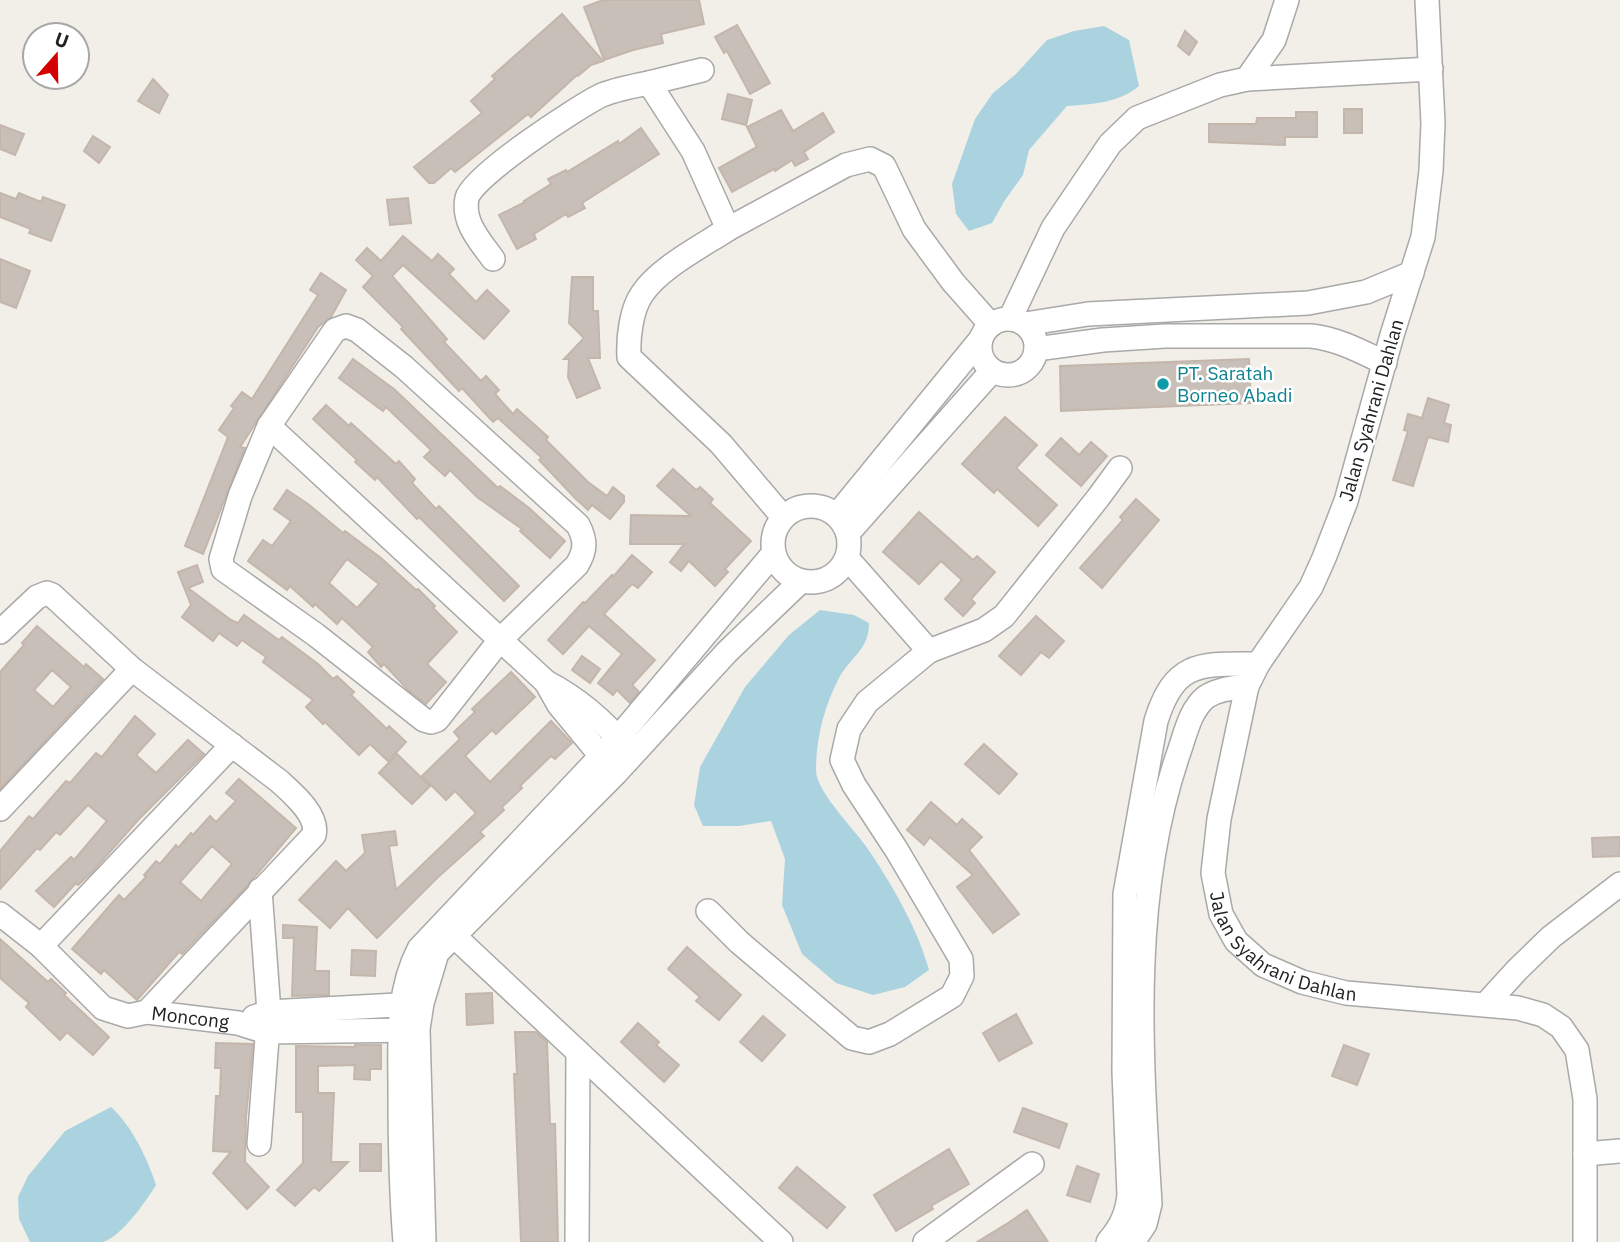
<svg xmlns="http://www.w3.org/2000/svg" width="1620" height="1242" font-family="'IBM Plex Sans',sans-serif">
  <style>
    .water { fill: #aad3df }
    .building { fill: #c7bfb8; stroke: #c4b6ab; stroke-width: 2; fill-rule: evenodd }
    .lines { fill: none; stroke-linecap: round; stroke-linejoin: round }
    .minor-casing { stroke: #a9a9a9; stroke-width: 26 }
    .minor { stroke: #fff; stroke-width: 23 }
    .culture-dot { fill: #0f9aa8; stroke: #fff; stroke-width: 2.5 }
    .labels { text-anchor: middle; stroke-width: 5; stroke-linejoin: round; paint-order: stroke }
    .culture-label { font-size: 19px; fill: #0d838f; stroke: #fff; text-anchor: start }
    .street-label { font-size: 19px; fill: #222; stroke: #fff }
  </style>
  <rect width="100%" height="100%" fill="#f2efe9"/>
  <!-- water -->
  <g class="water">
    <path d="M1104,26L1129,40L1139,86C1119,103 1093,104 1067,106L1029,150L1023,175L1005,200L992,223L969,231L956,214L952,184L975,119L993,93L1016,74L1047,40L1074,31Z"/>
    <path d="M820,610L854,615L869,623C869,650 851,656 839,678C824,707 816,738 816,771C817,794 859,833 872,855C895,890 918,930 929,970L905,987L873,995L836,983L802,954L782,905L785,859L771,821L739,826H703L694,805L700,767L745,687L789,635Z"/>
    <path d="M111,1107C132,1126 147,1158 156,1185C146,1201 122,1236 103,1242C93,1242 44,1242 30,1242L19,1219L18,1197L28,1176L65,1131Z"/>
  </g>
  <!-- building -->
  <g class="building">
    <path d="M603,0H699L704,24L661,34L663,43L633,50L604,60L584,7Z"/>
    <path d="M562,14L603,61L591,65L578,76L577,75L531,117L528,114L455,172L451,168L434,183H429L414,167L482,113L471,101L495,79L492,76Z"/>
    <path d="M737,25L770,83L750,94L727,51L724,53L715,37Z"/>
    <path d="M1185,31L1197,42L1189,55L1178,46Z"/>
    <path d="M153,79L168,95L159,113L138,101Z"/>
    <path d="M728,94L752,100L746,125L722,119Z"/>
    <rect x="1344" y="109" width="18" height="24"/>
    <path d="M781,110L793,131L823,113L834,132L804,152L808,159L795,166L792,160L775,171L774,169L732,192L719,168L757,147L747,127Z"/>
    <path d="M1296,112H1317V137H1285V145L1209,142V124H1256L1257,118H1296Z"/>
    <path d="M0,125L24,134L15,155L0,149Z"/>
    <path d="M641,128L659,154L582,203L585,208L568,217L566,214L534,234L536,239L517,249L499,215L525,202L524,201L551,184L548,179L566,170L567,172L618,141L619,144Z"/>
    <path d="M93,136L110,147L99,163L84,151Z"/>
    <path d="M0,193L16,199L19,193L41,202L43,197L65,205L51,241L29,233L31,229L0,217Z"/>
    <path d="M408,198L411,223L390,225L387,200Z"/>
    <path d="M403,236L432,261L438,254L454,269L449,274L476,302L487,290L509,311L484,339L403,265L392,276L447,339L444,342L481,381L486,376L499,390L495,394L513,414L517,409L548,437L546,440L588,482L607,496L613,487L624,496V502L610,519L592,505L588,510L575,498L539,460L542,458L498,418L493,422L462,388L459,391L401,329L403,327L363,287L373,276L356,260L367,248L381,261Z"/>
    <path d="M0,259L30,271L16,308L0,302Z"/>
    <path d="M321,273L346,290L331,317L318,327L240,447L245,448L203,554L185,546L228,437L219,430L234,408L231,406L242,392L252,399L318,295L310,290Z"/>
    <path d="M572,277H593V311H598L600,358H588L600,388L577,398L568,377L569,359H564L584,338L569,323Z"/>
    <path d="M353,359L394,389L498,488L500,486L529,508L565,541L550,558L520,531L522,529L477,497L450,470L445,476L424,457L431,450L386,407L383,411L339,378Z"/>
    <path d="M1249,359L1251,403L1061,411L1060,366Z"/>
    <path d="M1428,398L1449,405L1444,423L1451,425L1448,442L1428,437L1413,486L1393,480L1408,431L1404,430L1408,414L1422,418Z"/>
    <path d="M326,405L349,426L351,423L396,464L399,461L415,479L412,483L436,509L439,506L519,586L504,601L419,517L417,519L377,477L375,480L355,462L357,460L313,419Z"/>
    <path d="M1005,417L1037,445L1016,468L1057,505L1038,526L997,489L994,493L962,464Z"/>
    <path d="M1061,438L1079,455L1091,442L1107,456L1081,486L1046,455Z"/>
    <path d="M673,469L696,490L700,487L713,499L710,503L751,541L725,569L728,572L715,586L689,561L681,571L670,562L684,544H630L631,515L691,516L657,486Z"/>
    <path d="M287,490L308,504L343,533L345,531L381,558L416,590L418,589L435,606L433,608L457,632L427,664L446,682L426,704L408,690L384,664L381,667L368,652L373,647L342,618L337,624L315,604L313,607L290,586L287,590L248,561L263,540L272,546L291,521L274,509ZM347,559L379,584L357,608L329,583Z"/>
    <path d="M1136,499L1159,520L1102,588L1080,568L1123,520L1120,517Z"/>
    <path d="M919,512L973,560L977,556L995,572L971,599L975,603L963,616L945,599L962,580L941,561L919,584L883,552Z"/>
    <path d="M632,555L652,572L638,588L632,584L604,614L655,660L632,685L639,692L630,703L617,690L613,695L598,683L622,654L589,626L563,654L548,640L583,602L585,603L612,575L613,577Z"/>
    <path d="M197,565L203,582L188,588L231,620L238,623L244,615L279,640L282,637L318,664L333,679L337,676L354,692L351,695L387,729L389,726L406,742L388,761L370,744L359,755L325,722L323,724L306,707L313,700L263,662L266,657L242,640L237,646L219,633L213,641L182,617L191,605L178,572Z"/>
    <path d="M1036,616L1064,641L1049,658L1041,652L1021,675L999,656Z"/>
    <path d="M37,626L84,667L86,664L103,679L0,789V672L24,645L22,643ZM52,670L71,687L53,707L34,690Z"/>
    <path d="M582,656L600,669L590,683L572,670Z"/>
    <path d="M511,672L535,697L496,734L492,730L465,756L490,782L551,721L572,743L555,759L551,756L520,786L522,788L502,807L504,810L480,832L484,836L437,878L377,938L348,908L330,928L299,900L336,861L346,871L365,853L362,835L395,831L397,845L389,846L396,890L476,813L455,791L446,800L422,776L460,739L454,732L475,712L472,709Z"/>
    <path d="M135,716L155,734L136,755L156,773L188,740L204,754L138,820L94,870L78,885L76,883L54,907L36,891L71,857L74,860L107,821L88,805L60,835L56,832L40,850L37,848L0,889V851L29,816L33,819L66,781L70,783L96,753L102,757Z"/>
    <path d="M984,744L1017,774L999,794L965,764Z"/>
    <path d="M397,754L430,786L412,804L379,773Z"/>
    <path d="M239,779L296,828L247,886L182,954L179,952L137,1000L104,970L101,974L72,949L119,895L124,900L146,877L144,875L156,861L160,864L176,845L178,848L191,833L193,835L210,816L216,822L236,801L226,793ZM212,846L232,864L201,901L180,882Z"/>
    <path d="M931,802L957,825L962,819L982,837L969,850L1019,914L993,933L957,887L973,875L930,837L924,845L907,830Z"/>
    <path d="M1620,837V856L1593,857L1592,838Z"/>
    <path d="M283,925L317,927L315,971H329V995L292,996L294,938H283Z"/>
    <path d="M0,939L48,982L51,979L66,993L64,995L109,1037L93,1055L67,1032L60,1040L26,1007L29,1003L0,978Z"/>
    <path d="M687,947L741,995L719,1020L696,1001L700,997L668,969Z"/>
    <path d="M352,950L376,951L375,976L351,975Z"/>
    <path d="M492,993L493,1023L467,1025L466,994Z"/>
    <path d="M1016,1014L1032,1043L999,1061L983,1033Z"/>
    <path d="M763,1016L785,1035L762,1061L740,1042Z"/>
    <path d="M638,1023L659,1042L656,1045L679,1065L664,1082L621,1042Z"/>
    <path d="M515,1032H536L547,1042L550,1124H555L558,1242H521L514,1074H517Z"/>
    <path d="M216,1043L253,1044L246,1117L245,1162L269,1187L247,1209L213,1173L231,1152L213,1151L216,1096H220L221,1068H215Z"/>
    <path d="M355,1045H381V1069H370V1080L354,1079L355,1065L318,1066V1093H334L331,1162H348L319,1191L314,1187L295,1206L277,1190L303,1163V1112H296V1046L355,1047Z"/>
    <path d="M1344,1045L1369,1054L1357,1085L1332,1076Z"/>
    <path d="M1023,1108L1067,1124L1059,1148L1014,1132Z"/>
    <rect x="360" y="1144" width="21" height="27"/>
    <path d="M949,1149L969,1184L931,1206L933,1209L896,1231L874,1195Z"/>
    <path d="M1077,1166L1099,1174L1090,1202L1067,1195Z"/>
    <path d="M797,1167L845,1207L827,1228L779,1188Z"/>
    <path d="M1027,1210L1048,1242H977L1008,1223Z"/>
  </g>
  <g class="lines">
    <!-- minor casing -->
    <g class="minor-casing">
      <g id="minor">
        <path id="s1" d="M1427,0L1433,123L1431,171L1423,237L1392,335L1346,501L1324,558L1311,587L1258,664L1247,686L1219,819L1213,873L1221,914L1236,941L1263,965L1302,982L1346,993L1518,1008L1543,1015L1561,1027L1577,1050L1585,1099V1242"/>
        <path d="M1247,79L1274,40L1287,0"/>
        <path d="M649,83L702,70"/>
        <path d="M728,229C702,246 659,268 642,294C631,310 628,338 629,357L721,444L783,517"/>
        <path d="M493,259C480,241 462,222 467,198C471,177 580,105 602,95C617,89 633,86 649,83L693,151L728,229L846,165L870,159L884,166L914,229L953,282L991,325"/>
        <circle cx="1008" cy="347" r="28"/>
        <path d="M1010,319L1053,228L1110,144L1137,118L1220,85L1247,79L1431,69"/>
        <path d="M1025,324L1088,314L1308,303L1366,292L1412,273"/>
        <path d="M346,326L357,330L404,367L578,525C586,540 586,550 577,565L500,640L437,720L431,722L424,720L316,635L223,569L221,559L240,496L269,426L335,330Z"/>
        <path d="M1036,349L1103,340L1165,336H1311C1338,339 1360,351 1385,363"/>
        <path d="M269,426L546,682C577,698 605,722 627,749"/>
        <circle cx="811" cy="544" r="38"/>
        <path d="M837,515L980,340"/>
        <path d="M848,533L992,371"/>
        <path d="M847,558L929,651"/>
        <path d="M0,632L37,597L47,593L52,595L132,669L279,781C292,793 319,815 314,835L147,1012"/>
        <path d="M546,682L559,705L611,768"/>
        <path d="M0,809L132,669"/>
        <path d="M708,911L739,942L852,1038L869,1042L890,1034L952,996L962,976L961,959L896,849L854,785L842,760L849,729L867,702L929,651L984,630L1004,616L1098,498L1120,468"/>
        <path id="s2" d="M0,914L41,946L103,1008L128,1016L147,1012L238,1023L266,1032L415,1030"/>
        <path d="M453,935L781,1242"/>
        <path d="M41,946L232,745"/>
        <path d="M1486,1004L1517,970L1551,937L1620,884"/>
        <path d="M254,1017L269,1012L415,1004"/>
        <path d="M259,1144L269,1012L260,890"/>
        <path d="M1585,1154L1620,1151"/>
        <path d="M405,1242C401,1192 400,1141 400,1091C400,1042 396,993 419,949L618,738L773,554"/>
        <path d="M424,1242L418,1029L422,1003L437,953L616,773L727,652L801,581"/>
        <path d="M577,1242L578,1052"/>
        <path d="M925,1242L1032,1164"/>
        <path d="M1108,1242C1121,1227 1127,1214 1129,1195L1124,1072L1125,894L1156,721C1175,660 1201,664 1258,664"/>
        <path d="M1133,1242L1145,1224L1150,1204C1141,1053 1129,894 1180,749C1186,731 1191,709 1206,697C1218,689 1233,688 1247,686"/>
      </g>
    </g>
    <!-- minor -->
    <use href="#minor" class="minor"/>
  </g>
  <!-- markers -->
  <circle class="culture-dot" cx="1163" cy="384" r="7"/>
  <g class="labels">
    <!-- culture labels -->
    <g class="culture-label">
      <text x="1177" y="380">PT. Saratah<tspan x="1177" dy="22">Borneo Abadi</tspan></text>
    </g>
    <!-- street labels -->
    <g class="street-label">
      <text transform="translate(1371 410) rotate(-74)" y="7">Jalan Syahrani Dahlan</text>
      <text dy="7" stroke="none"><textPath href="#s1" startOffset="1027">Jalan Syahrani Dahlan</textPath></text>
      <text dy="7" stroke="none"><textPath href="#s2" startOffset="229">Moncong</textPath></text>
    </g>
  </g>
  <!-- north arrow -->
  <g transform="translate(56 56) rotate(20)"><circle r="33" fill="#ffffff" stroke="#a7a7a7" stroke-width="2"/>
  <path d="M0-5L12 26L0 18L-12 26Z" fill="#d40000"/>
  <text y="-10" font-size="19" font-weight="bold" text-anchor="middle" fill="#222222">U</text>
  </g>
</svg>
